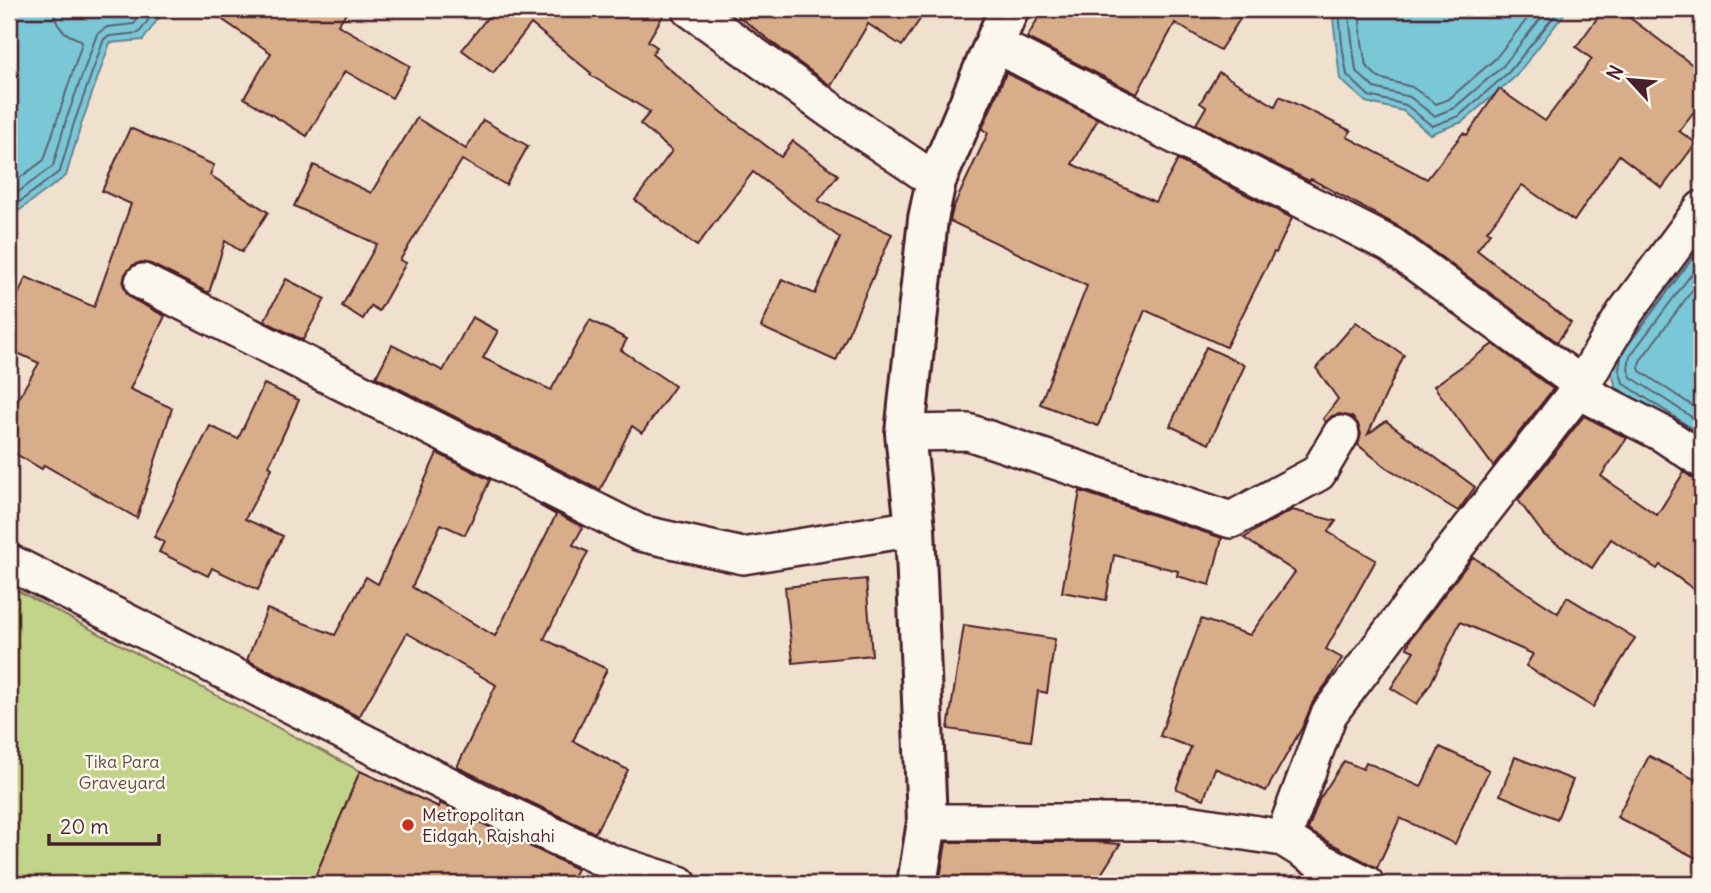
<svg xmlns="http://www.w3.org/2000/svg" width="1711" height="893" font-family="Delius,sans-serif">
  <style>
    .green { fill: #c2d489; stroke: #867a5a; stroke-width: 2 }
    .water { fill: #79c7d7; stroke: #668492; stroke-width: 2 }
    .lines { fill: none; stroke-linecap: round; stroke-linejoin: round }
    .shore { stroke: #5d6270; stroke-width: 2 }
    .building { fill: #d8ad89; stroke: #4a1f2b; stroke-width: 2 }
    .minor-casing { stroke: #4a1f2b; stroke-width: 40 }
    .secondary-casing { stroke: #4a1f2b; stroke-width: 44 }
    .minor { stroke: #fbf7ec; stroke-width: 35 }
    .secondary { stroke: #fbf7ec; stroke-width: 38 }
    .poi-dot { fill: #c8321e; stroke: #fbf7ec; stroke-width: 2.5 }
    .labels { text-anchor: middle; stroke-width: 5; stroke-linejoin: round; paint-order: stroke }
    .park-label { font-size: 18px; fill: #684c42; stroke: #fbf7ec }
    .poi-label { font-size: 18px; fill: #4a1f2b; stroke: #fbf7ec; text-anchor: start }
  </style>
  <rect width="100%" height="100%" fill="#f0e1ce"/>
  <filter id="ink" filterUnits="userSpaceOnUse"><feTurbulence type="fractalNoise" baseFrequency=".0143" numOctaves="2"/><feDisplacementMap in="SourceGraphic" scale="14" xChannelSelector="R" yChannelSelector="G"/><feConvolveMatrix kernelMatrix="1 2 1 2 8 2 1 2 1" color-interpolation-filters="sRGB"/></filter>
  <g filter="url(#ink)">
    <!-- green -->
    <path class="green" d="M9,586L360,771L312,884H9Z"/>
    <!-- water -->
    <g class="water">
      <path d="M9,9H75L82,13L88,9H165L143,40L110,43L81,125L66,176L13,215L9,214Z"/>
      <path d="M1332,9H1568L1515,77L1462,122L1430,134L1403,111L1366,102L1340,79Z"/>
      <path d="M1702,233V443L1616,387L1611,370L1615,351Z"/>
    </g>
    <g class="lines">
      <!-- shore -->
      <g class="shore">
        <path d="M1339,9L1342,45L1347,75L1369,96L1406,105L1432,126L1459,116L1509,72L1560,9"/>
        <path d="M1348,9L1356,71L1374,88L1410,97L1434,116L1454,108L1503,66L1548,9"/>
        <path d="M1359,9L1362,42L1366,66L1379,78L1412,87L1436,104L1449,99L1495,59L1535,9"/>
        <path d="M9,186L44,160L82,43L81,40C64,35 54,26 54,9"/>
        <path d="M9,199L53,166L66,120L97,34L107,27L134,24L145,9"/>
        <path d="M9,208L13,207L60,171L74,123L104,39L110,36L139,33L156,9"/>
        <path d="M1702,260L1630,356L1628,369L1631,377L1702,424"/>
        <path d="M1702,277L1640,361L1639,368L1640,371L1702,412"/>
        <path d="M1628,345L1702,245"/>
        <path d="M1621,357L1619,369L1623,383L1702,435"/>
      </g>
    </g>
    <!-- building -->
    <g class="building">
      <path d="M207,9H349L338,25L410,66L392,98L345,71L307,136L244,98L271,53Z"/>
      <path d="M494,9H667L648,41L657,47L652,54L701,96L781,157L793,141L838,175L818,201L892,234L836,361L761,327L782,279L815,294L840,238L753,172L697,246L635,200L672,151L640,124L650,112L590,75L591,73L531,24L493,73L462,50Z"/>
      <path d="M729,9H927L902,46L868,24L831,86L782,50Z"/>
      <path d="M1043,9H1223L1240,19L1220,50L1175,23L1137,94L1027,38Z"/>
      <path d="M1604,9H1618L1702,72V101L1679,131L1696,143L1662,188L1619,155L1574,221L1522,185L1487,231L1490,233L1477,250L1571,323L1557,342L1400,227L1311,179L1309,181L1196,124L1206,107L1200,103L1219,72L1275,106L1280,96L1351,131L1347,137L1427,179L1463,133L1467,135L1499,89L1545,121L1592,59L1576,47Z"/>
      <path d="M1006,73L1098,119L1072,164L1155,202L1178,160L1292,218L1276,253L1274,252L1226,347L1145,310L1098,426L1040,404L1087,286L950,221L953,208L988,133L982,129Z"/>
      <path d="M417,118L466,149L483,120L528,146L506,185L462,160L400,260L406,263L379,311L371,306L363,319L342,306L377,244L294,206L314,165L371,193Z"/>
      <path d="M130,128L214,165L210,175L268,212L242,252L225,241L209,293L151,264L141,262L133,265L125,274L123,284L127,294L134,300L165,316L130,389L172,408L137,518L44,465L42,469L9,450V414L39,363L9,349V315L26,277L94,307L131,204L102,191Z"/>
      <path d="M286,279L325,299L303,340L264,321Z"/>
      <path d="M472,317L498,331L483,358L551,390L590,320L627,339L621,350L675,386L642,433L632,426L600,490L376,377L392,345L443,371Z"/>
      <path d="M1356,322L1404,355L1368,434L1386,421L1475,487L1458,511L1386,467L1358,445L1361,434L1358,424L1352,417L1340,414L1332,416L1326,422L1323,419L1338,399L1316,368Z"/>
      <path d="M1493,344L1553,389L1493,466L1434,386Z"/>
      <path d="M1206,347L1245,365L1209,444L1170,426Z"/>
      <path d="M264,384L299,400L269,466L272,468L245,519L283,536L258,590L212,568L208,576L159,552L164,542L154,537L210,426L238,439Z"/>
      <path d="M1584,416L1627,438L1601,476L1657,515L1684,472L1691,477L1702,480V595L1660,565L1657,569L1611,539L1592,568L1544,535L1518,500Z"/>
      <path d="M437,453L490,480L465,535L441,524L412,587L495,636L556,515L540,506V505L583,527L573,545L588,552L544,639L607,669L573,741L628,770L595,833L457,767L496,685L407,633L359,717L247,660L267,609L335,635L366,577L378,584Z"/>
      <path d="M1080,491L1222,538L1210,585L1177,576L1178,571L1114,555L1106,600L1062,592Z"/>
      <path d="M1292,510L1336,521L1328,532L1376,560L1326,649L1342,658L1329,680L1313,702L1303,726L1266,791L1215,768L1204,799L1176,789L1191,747L1160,736L1201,619L1250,635L1295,572L1244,538L1262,526Z"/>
      <path d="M1473,557L1558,613L1567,597L1635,638L1593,707L1526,666L1533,654L1460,622L1431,683L1417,704L1391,688L1414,651L1407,648L1411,638Z"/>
      <path d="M866,579L872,655L793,663L785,587Z"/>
      <path d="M964,625L1055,639L1047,693L1038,691L1031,741L948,729Z"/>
      <path d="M1440,747L1489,770L1455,844L1400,818L1377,868L1332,844L1308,830L1319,800L1344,761L1363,769L1366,762L1421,787Z"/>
      <path d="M1649,756L1702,783V861L1617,817Z"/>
      <path d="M1515,757L1573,780L1557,819L1500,795Z"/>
      <path d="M360,771L439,807L440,803L577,869L569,884H312Z"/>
      <path d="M946,842H1094L1120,844L1095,884H939Z"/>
    </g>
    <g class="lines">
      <!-- minor casing -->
      <g class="minor-casing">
        <g id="minor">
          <path d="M690,9L833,112L936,181"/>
          <path d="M994,44L1391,245L1582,385L1624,314L1702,209"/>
          <path d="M143,282L640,533L743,556L915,528"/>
          <path d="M905,433L968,432L1231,520L1318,473L1341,434"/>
          <path d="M9,562L482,802L610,862L679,884"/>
          <path d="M927,822H1181L1283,838L1322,862L1366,884"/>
          <path d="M1283,838L1329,714L1430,580L1582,385L1591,397L1663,434L1702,460"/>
        </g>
      </g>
      <!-- secondary casing -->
      <g class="secondary-casing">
        <path id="secondary" d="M917,884L927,822L915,528L905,433L928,219L936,181L1009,9"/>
      </g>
      <!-- minor -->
      <use href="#minor" class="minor"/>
      <!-- secondary -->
      <use href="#secondary" class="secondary"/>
    </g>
  </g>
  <!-- markers -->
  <circle class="poi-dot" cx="408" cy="825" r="7"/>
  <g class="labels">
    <!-- park labels -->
    <g class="park-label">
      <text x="122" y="768">Tika Para<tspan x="122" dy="21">Graveyard</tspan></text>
    </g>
    <!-- poi labels -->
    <g class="poi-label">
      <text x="422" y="821">Metropolitan<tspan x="422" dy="21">Eidgah, Rajshahi</tspan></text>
    </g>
  </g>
  <!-- margin -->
  <rect width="1711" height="893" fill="none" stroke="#fbf7ec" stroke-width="35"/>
  <rect x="18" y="18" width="1676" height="858" fill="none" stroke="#4a1f2b" stroke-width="2.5" filter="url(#ink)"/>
  <!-- north arrow -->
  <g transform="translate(1630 80) rotate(296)" stroke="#fbf7ec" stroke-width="5" paint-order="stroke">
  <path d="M0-5L12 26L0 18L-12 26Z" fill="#4a1f2b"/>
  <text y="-10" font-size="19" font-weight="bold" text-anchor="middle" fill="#4a1f2b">N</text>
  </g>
  <!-- scale -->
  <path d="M49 834v10h110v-10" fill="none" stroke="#4a1f2b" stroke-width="3.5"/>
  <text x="60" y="834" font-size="21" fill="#4a1f2b" stroke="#fbf7ec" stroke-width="5" paint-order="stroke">20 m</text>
</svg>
